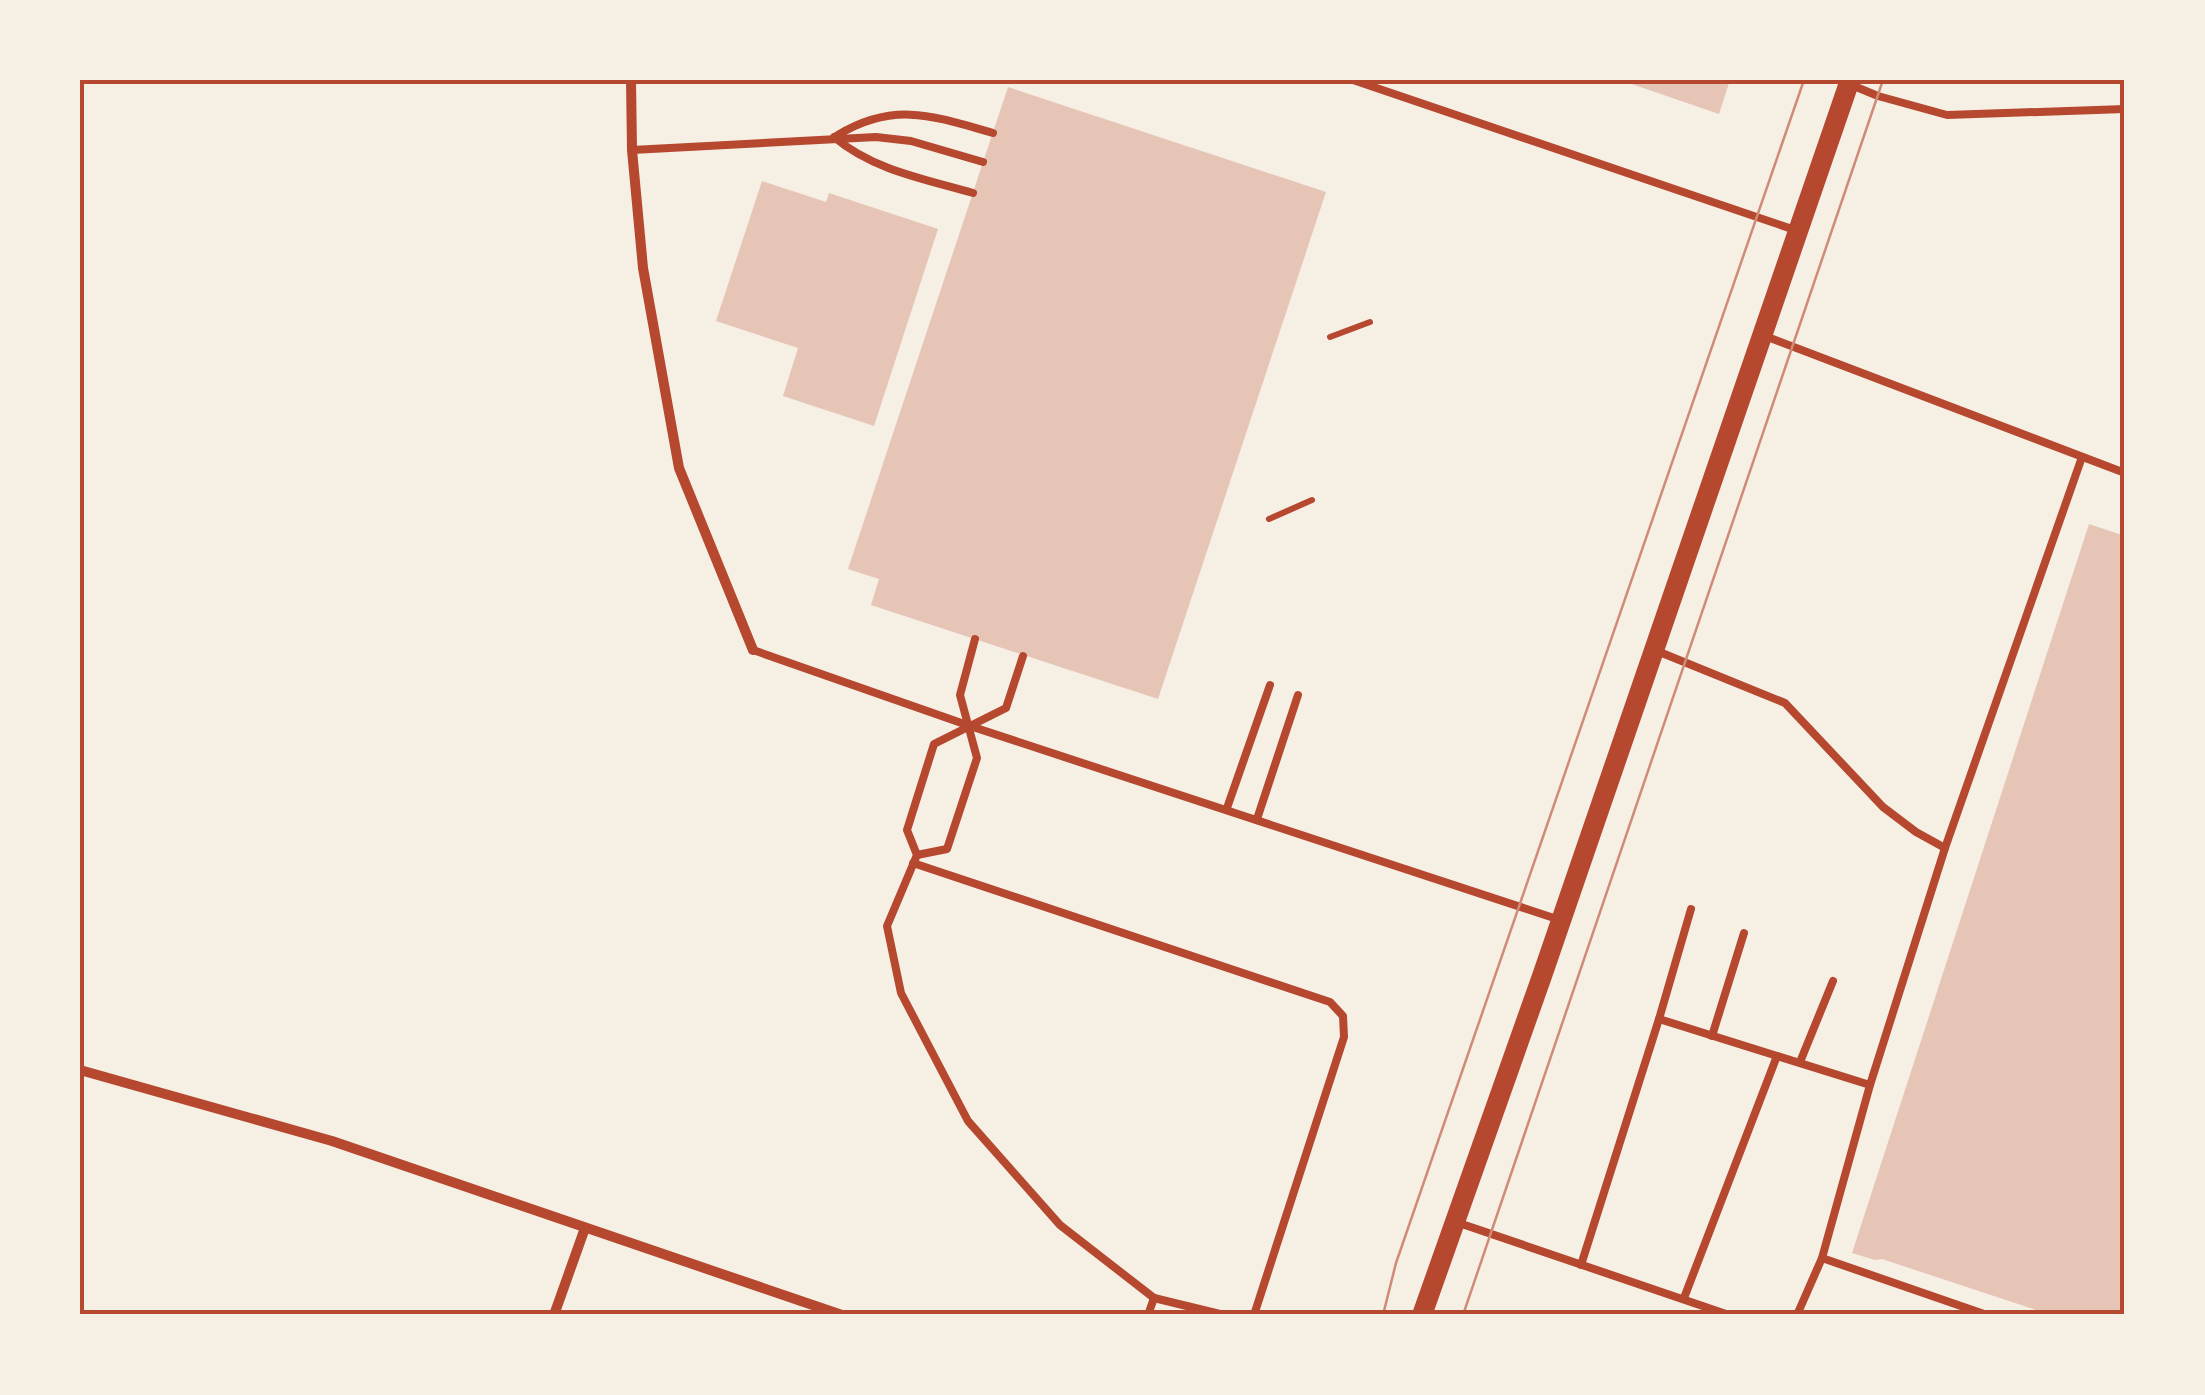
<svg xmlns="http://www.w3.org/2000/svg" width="2205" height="1395" font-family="Commissioner,sans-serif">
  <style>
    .building { fill: #e6c5b7 }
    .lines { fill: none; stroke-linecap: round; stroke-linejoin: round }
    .path { stroke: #b5482f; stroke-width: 6 }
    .service { stroke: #b5482f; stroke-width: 8 }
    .minor { stroke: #b5482f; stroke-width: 10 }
    .secondary { stroke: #b5482f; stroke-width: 20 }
    .tram { stroke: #cf8b77; stroke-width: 2.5 }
    .neatline { fill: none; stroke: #b5482f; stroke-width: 4 }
  </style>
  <rect width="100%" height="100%" fill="#f6efe4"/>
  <!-- building -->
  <g class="building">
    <path d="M1620,80H1730L1719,114Z"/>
    <path d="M1008,87L1326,192L1158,699L871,605L879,579L848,569Z"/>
    <path d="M762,181L826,202L829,193L938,229L874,426L783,396L798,348L716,321Z"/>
    <path d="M2089,524L2125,536V1315H2051L1882,1259L1875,1260L1852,1253Z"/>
  </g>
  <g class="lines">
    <!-- path -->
    <g class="path">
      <path d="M1330,337L1370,322"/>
      <path d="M1269,519L1312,500"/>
    </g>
    <!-- service -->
    <g class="service">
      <path d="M1353,80L1798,231"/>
      <path d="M1849,84L1878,96L1947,115L2125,109"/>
      <path d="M838,135C894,101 934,116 993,133"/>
      <path d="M834,137C873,170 924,179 973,193"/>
      <path d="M632,150L876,137L911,141L983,162"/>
      <path d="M1765,336L2125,473"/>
      <path d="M753,650L970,726L1560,920"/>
      <path d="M1657,651L1785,703L1883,807L1916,832L1945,848L2082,457"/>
      <path d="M1023,656L1006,708L934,744L907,830L917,855L887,926L901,993L968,1121L1060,1225L1154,1298L1148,1315"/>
      <path d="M1227,808L1270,685"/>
      <path d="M1257,819L1298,695"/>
      <path d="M917,855L947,849L977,758L960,695L975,639"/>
      <path d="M913,863L1330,1002L1343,1016L1344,1037L1254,1315"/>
      <path d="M1659,1019L1691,909"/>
      <path d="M1712,1036L1744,933"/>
      <path d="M1800,1062L1833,981"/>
      <path d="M1456,1222L1729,1315"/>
      <path d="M1822,1258L1987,1315"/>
      <path d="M1581,1265L1659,1019L1870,1085"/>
      <path d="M1154,1298L1224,1315"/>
      <path d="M1684,1298L1777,1056"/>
      <path d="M1797,1315L1822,1258L1870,1085L1945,848"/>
    </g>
    <!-- minor -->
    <g class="minor">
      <path d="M631,80L632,150L643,268L679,468L753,650"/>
      <path d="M80,1070L332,1141L842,1315"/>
      <path d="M554,1315L585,1228"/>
    </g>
    <!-- secondary -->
    <path class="secondary" d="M1422,1315L1542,976L1850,80"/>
    <!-- tram -->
    <g class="tram">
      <path d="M1383,1315L1396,1263L1804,80"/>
      <path d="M1463,1315L1883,80"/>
    </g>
  </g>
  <!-- border -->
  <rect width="2205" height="1395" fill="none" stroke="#f6efe4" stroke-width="165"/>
  <rect x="82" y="82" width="2040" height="1230" class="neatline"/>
</svg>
